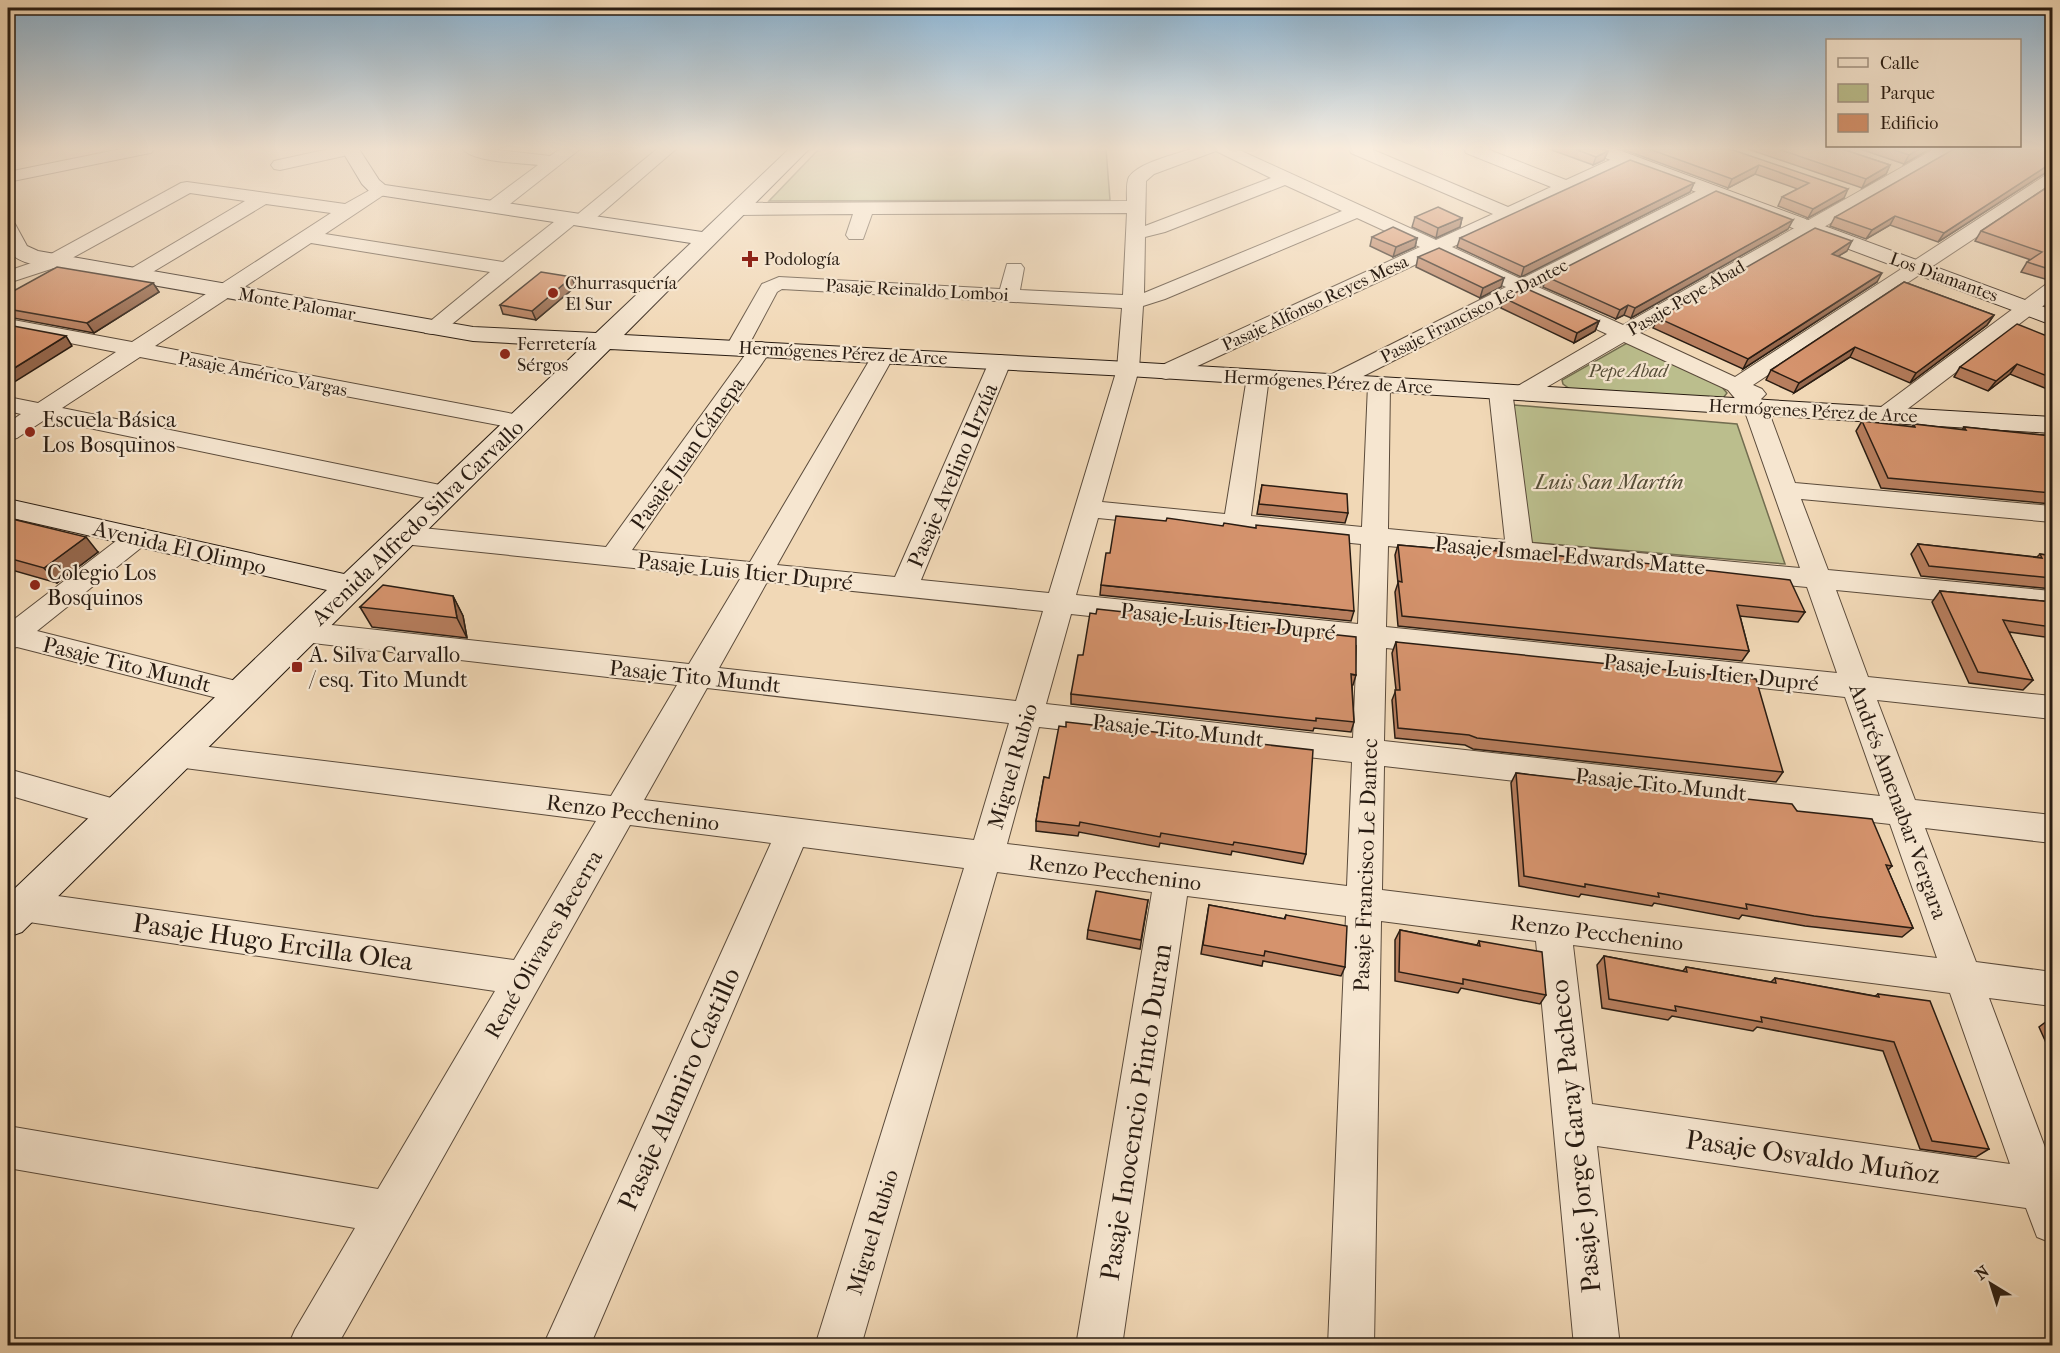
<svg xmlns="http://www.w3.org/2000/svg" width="2060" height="1353" font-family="'IM FELL French Canon',serif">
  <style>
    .green { fill: #bbbe8d; stroke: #726d50; stroke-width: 1.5 }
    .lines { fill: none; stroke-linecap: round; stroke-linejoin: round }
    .street-casing { stroke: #5b4b3b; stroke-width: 2 }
    .secondary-casing { stroke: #291c12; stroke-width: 2 }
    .street { fill: #f6e6d0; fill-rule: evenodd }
    .secondary { fill: #f6e6d0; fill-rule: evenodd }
    .wall { fill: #b77e5e; stroke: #291c12; stroke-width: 1.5 }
    .shaded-wall { fill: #95674c; stroke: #291c12; stroke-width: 1.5 }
    .building { fill: #d5936d; stroke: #291c12; stroke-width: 1.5 }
    .poi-dot { fill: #8f2418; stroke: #f6e6d0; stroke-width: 2 }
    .labels { text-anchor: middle; stroke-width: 4.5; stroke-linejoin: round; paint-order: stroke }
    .far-poi-label { font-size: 18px; fill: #291c12; stroke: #f6e6d0; text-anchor: start }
    .far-street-label { font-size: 18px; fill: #291c12; stroke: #f6e6d0 }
    .far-park-label { font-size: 18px; font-style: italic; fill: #554d37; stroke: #f6e6d0 }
    .poi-label { font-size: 22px; fill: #291c12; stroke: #f6e6d0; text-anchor: start }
    .street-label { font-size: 22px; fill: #291c12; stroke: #f6e6d0 }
    .park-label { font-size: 22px; font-style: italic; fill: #554d37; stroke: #f6e6d0 }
    .near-street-label { font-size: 27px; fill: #291c12; stroke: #f6e6d0 }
  </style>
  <rect width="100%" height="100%" fill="#f1d8b6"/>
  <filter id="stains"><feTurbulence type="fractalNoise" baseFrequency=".00333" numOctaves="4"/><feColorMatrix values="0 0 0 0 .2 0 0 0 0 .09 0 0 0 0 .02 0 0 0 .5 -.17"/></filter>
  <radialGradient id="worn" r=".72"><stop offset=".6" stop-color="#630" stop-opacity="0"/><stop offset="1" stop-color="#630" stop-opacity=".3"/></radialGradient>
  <!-- green -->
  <g class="green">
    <path d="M819,149H1106L1110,200L769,201Z"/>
    <path d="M1627,343L1721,386L1727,393L1723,398L1570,389L1563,384L1562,380Z"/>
    <path d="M1514,405L1737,424L1785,564L1526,542L1509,406Z"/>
  </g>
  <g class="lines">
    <!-- street casing -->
    <g class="street-casing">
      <g id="street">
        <path d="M121,149H154L151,153L145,154L8,182V172Z"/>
        <path d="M329,149H360L357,153L280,170L274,169L271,165L274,161Z"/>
        <path d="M463,149H488L550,156L560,149H580L501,211H487L485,207L487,203L538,165C521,163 472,162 463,149Z"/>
        <path d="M657,149H676L589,224H575L441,333L433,334L425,333L422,328L490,272L311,243L155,346L519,415L527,417L531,422L527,427L519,429L140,357L62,408L445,486L454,488L458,494L454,500L445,502L46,419L17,438L8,440V423L21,414L8,411V397L38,403L116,352L8,331V319L132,342L331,213L266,204L141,279H127L124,275L127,271L245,201L190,193L54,268L8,283V271L40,260L181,183L187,182L345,204L379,185L385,186L388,190L385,194L325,234L503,262L564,214H578Z"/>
        <path d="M1192,149H1237L1436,240L1493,214L1351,153L1349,149H1371L1508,207L1551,187L1466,153L1464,149H1487L1566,180L1621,155H1633L1636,159L1633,163L1452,247L1521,279L1705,187H1717L1720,191L1717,195L1538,287L1623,325L1934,149H1954L1952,153L1640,333L1735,377L2046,175L2052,174V187L1753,385L1762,389L1766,394L1761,399L1767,407L1795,483L2052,506V522L1801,499L1828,570L2052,591V611L1836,590L1868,677L2052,696V719L1877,700L1915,800L2052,815V843L1925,828L1976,962L2052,972V1006L1989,998L2052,1166V1243L2037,1237L2026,1208L1597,1146L1620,1346H1574L1536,941L1381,921L1374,1346H1328L1346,916L1187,896L1122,1346H1076L1152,892L997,872L861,1346H815L964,868L803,847L590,1346H543L771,843L630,825L337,1346H288L295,1330L355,1228L8,1168V1126L378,1189L495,991L22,921L9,917L8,899L9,895L22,891L514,960L596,821L177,767L166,764L161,755L166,746L177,743L611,796L677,685L304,642L294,639L290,632L294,625L304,622L689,664L740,579L403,544L394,541L390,535L394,529L403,526L606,547L753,344L761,342L769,344L772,349L632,550L750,562L872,356L875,351L883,349L891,351L894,356L777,565L895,577L989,362L992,357L1000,355L1008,357L1011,362L921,580L1049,593L1117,369L1122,308L782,289L777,292L745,352L737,354L729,352L726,347L762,284L779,277L1000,289L1007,264H1021L1024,268L1020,290L1123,295L1127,213L872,214L863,239H849L846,235L853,214L739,215L732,213L730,209L732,205L739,203L1127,201C1127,194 1126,183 1129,177C1138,163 1176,154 1192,149ZM1216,151L1271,178L1145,226L1146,181L1154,174ZM1285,185L1342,211L1144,293L1145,237L1165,232ZM1357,218L1420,247L1158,367L1155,372L1158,377L1166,379L1174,377L1436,255L1506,287L1326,377L1323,382L1326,387L1334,389L1342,387L1522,295L1607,334L1511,390L1501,385L1493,387L1489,392L1505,540L1388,529L1390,385L1387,380L1379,378L1371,380L1368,385L1362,527L1251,516L1269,377L1266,372L1258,370L1250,372L1247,377L1225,514L1102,502L1139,369L1143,306L1165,299ZM1624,342L1728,390L1744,409L1800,568L1532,543L1513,398L1520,400L1528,398ZM1098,518L1361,544L1358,624L1076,595ZM1388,546L1807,587L1837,673L1386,627ZM767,582L1043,611L1016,701L719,668ZM1071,614L1357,645L1353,738L1046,704ZM1386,648L1845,697L1880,796L1384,741ZM707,688L1009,723L974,840L644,800ZM1039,727L1352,762L1347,886L1007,844ZM1384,766L1890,824L1937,958L1382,890ZM1573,945L1950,993L2010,1164L1592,1104Z"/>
        <path d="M2052,283V299L1893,420L1885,422L1877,420L1873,415L1877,410L2045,285Z"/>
        <path d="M138,528L147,531L151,537L147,543L37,631L252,685L256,693L252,701L241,704L17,647L8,649V624L129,531Z"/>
        <path d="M8,769L129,803L134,813L129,823L117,827L8,795Z"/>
      </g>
    </g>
    <!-- secondary casing -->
    <g class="secondary-casing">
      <g id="secondary">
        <path d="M341,149H359L379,180L385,185L702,232L789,149H809L624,335L1128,362L2052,417V433L1128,376L610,349L22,932L8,937V895L327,590L8,517V499L344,574L582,347L473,341L32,264C4,257 8,247 8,222L15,224L27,246L38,251L473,327L596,333L691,243L372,194L362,184Z"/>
        <path d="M1590,149H1616L2052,310V325L1592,153Z"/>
      </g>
    </g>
    <!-- street -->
    <use href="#street" class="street"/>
    <!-- secondary -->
    <use href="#secondary" class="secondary"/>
  </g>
  <!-- wall -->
  <g class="wall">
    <path d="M1549,149H1601L1608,151L1604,160L1593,165Z"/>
    <path d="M1622,149H1730L1844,198L1808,218L1778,206L1782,197L1798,189L1755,174L1728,188Z"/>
    <path d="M1748,149H1842L1890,165L1886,174L1862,188Z"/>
    <path d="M1860,149H1930L1904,164Z"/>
    <path d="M2052,149V173V172L2045,173L1938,242L1890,225L1866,239L1830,226L1835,217Z"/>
    <path d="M1694,183L1690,192L1521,277L1457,247L1460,238Z"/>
    <path d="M2052,184V281L2021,272L2027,262L2031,260L1975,241L1981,231Z"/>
    <path d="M1415,217L1462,218L1460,227L1436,238L1412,227Z"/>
    <path d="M1788,229L1631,318L1624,315L1616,319L1543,287L1547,277Z"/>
    <path d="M1372,237L1417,238L1415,247L1393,257L1370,246Z"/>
    <path d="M1847,251L1838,256L1877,282L1743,369L1653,328L1658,318Z"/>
    <path d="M1418,257L1501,287L1480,298L1416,267Z"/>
    <path d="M572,277L575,287L536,320L503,314L500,305Z"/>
    <path d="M1904,282L1994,315L1987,325L1910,383L1850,357L1794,393L1766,380L1771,370Z"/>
    <path d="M153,283L159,292L94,333L8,317V294Z"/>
    <path d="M1504,298L1599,321L1595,331L1574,343L1501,308Z"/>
    <path d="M2052,338V391L2010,374L1988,391L1954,377L1960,367Z"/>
    <path d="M1862,421L1912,427L1914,424L1962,430L1964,427L2052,436V504L1881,488L1856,431Z"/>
    <path d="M1262,485L1348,513L1345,523L1257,514Z"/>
    <path d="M8,518L98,552L57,583L8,569Z"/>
    <path d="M1918,544L2037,557L2040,554L2052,556V589L1921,576L1911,554Z"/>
    <path d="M1398,545L1454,550L1455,546L1495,551L1496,548L1615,563L1617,560L1805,612L1798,622L1740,616L1749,651L1742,661L1398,626L1395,592L1398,583L1395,555Z"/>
    <path d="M1101,585L1354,611L1351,621L1100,595Z"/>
    <path d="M1940,591L2052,602V638L2009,632L2033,680L2023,690L1969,683L1932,602Z"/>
    <path d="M453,596L463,616L467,638L372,627L360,607Z"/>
    <path d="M1396,642L1783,772L1776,782L1473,749L1465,745L1395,738L1392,700L1396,690L1392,653Z"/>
    <path d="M1083,655L1356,675L1353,685H1352L1354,722L1351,732L1314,728L1313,731L1071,704V694Z"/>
    <path d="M2052,717V728L2049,721Z"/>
    <path d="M1516,773L1797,811L1892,866L1888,870L1913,928L1902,937L1805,926L1742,915L1739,919L1654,903L1652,906L1581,894L1579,897L1519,886L1511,783Z"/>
    <path d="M1044,777L1306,854L1303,864L1232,851L1231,855L1160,843L1159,847L1079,832L1078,836L1036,831V821Z"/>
    <path d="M1148,900L1140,949L1087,939L1088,930Z"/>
    <path d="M1209,905L1284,919L1286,915L1345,967L1341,976L1263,961L1262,966L1201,954Z"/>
    <path d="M1400,930L1477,945L1479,941L1546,995L1540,1004L1461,988L1458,993L1395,981V940Z"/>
    <path d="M1604,956L1683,971L1686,967L1771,982L1775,978L1875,996L1878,994L1989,1149L1976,1157L1920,1149L1883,1051L1757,1027L1753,1031L1672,1016L1668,1020L1602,1008L1597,965Z"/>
    <path d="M2051,1018H2052V1056L2039,1027Z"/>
  </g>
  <!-- shaded-wall -->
  <g class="shaded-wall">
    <path d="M1919,149H1930L1904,164L1909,155Z"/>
    <path d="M1608,151L1604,160L1593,165L1596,157Z"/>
    <path d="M2050,164H2052V172L2045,173L1938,242L1944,233Z"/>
    <path d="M1759,165L1755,174L1728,188L1732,179Z"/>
    <path d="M1890,165L1886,174L1862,188L1866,179Z"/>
    <path d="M1694,183L1690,192L1521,277L1524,267Z"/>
    <path d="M1848,189L1844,198L1808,218L1813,209Z"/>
    <path d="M1895,216L1890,225L1866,239L1872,230Z"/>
    <path d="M1462,218L1460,227L1436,238L1438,228Z"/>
    <path d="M1793,220L1788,229L1631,318L1635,308Z"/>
    <path d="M1417,238L1415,247L1393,257L1396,247Z"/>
    <path d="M1852,241L1847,251L1827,263L1832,254Z"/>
    <path d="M1882,273L1877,282L1743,369L1748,359Z"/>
    <path d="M572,277L575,287L536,320L532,311Z"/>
    <path d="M1504,278L1501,287L1480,298L1483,288Z"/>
    <path d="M153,283L159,292L94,333L87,323Z"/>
    <path d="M1628,305L1624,315L1616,319L1620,310Z"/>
    <path d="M1994,315L1987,325L1910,383L1916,373Z"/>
    <path d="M1599,321L1595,331L1574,343L1577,333Z"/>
    <path d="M66,336L72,346L8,386V372Z"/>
    <path d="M1855,347L1850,357L1794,393L1799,383Z"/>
    <path d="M2017,364L2010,374L1988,391L1996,381Z"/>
    <path d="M86,537L98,552L57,583L44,568Z"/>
    <path d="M453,596L463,616L467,638L457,618Z"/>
  </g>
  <!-- building -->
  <g class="building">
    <path d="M1575,149H1601L1608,151L1596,157Z"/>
    <path d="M1649,149H1730L1848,189L1813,209L1782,197L1809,183L1759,165L1732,179Z"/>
    <path d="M1778,149H1842L1890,165L1866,179Z"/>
    <path d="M1891,149H1919L1909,155Z"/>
    <path d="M1954,149H2052V164H2050L1944,233L1895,216L1872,230L1835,217Z"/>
    <path d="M1630,160L1694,183L1524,267L1460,238Z"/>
    <path d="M2052,184V270L2027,262L2042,252L1981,231Z"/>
    <path d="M1716,191L1793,220L1635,308L1628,305L1620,310L1547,277Z"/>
    <path d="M1438,207L1462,218L1438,228L1415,217Z"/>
    <path d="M1393,227L1417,238L1396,247L1372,237Z"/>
    <path d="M1815,228L1852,241L1832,254L1882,273L1748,359L1658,318Z"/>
    <path d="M1439,248L1504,278L1483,288L1418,257Z"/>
    <path d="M57,267L153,283L87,323L8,309V294Z"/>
    <path d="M541,272L572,277L532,311L500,305Z"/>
    <path d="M1904,282L1994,315L1916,373L1855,347L1799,383L1771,370Z"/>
    <path d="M1525,288L1599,321L1577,333L1504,298Z"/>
    <path d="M2017,324L2052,338V378L2017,364L1996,381L1960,367Z"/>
    <path d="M8,325L66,336L8,372Z"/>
    <path d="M1862,421L1915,427L1914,424L1966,430L1964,427L2052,436V493L1888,478Z"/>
    <path d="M1262,485L1347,494L1348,513L1259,504Z"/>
    <path d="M1116,516L1166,521L1167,518L1223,526L1224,523L1256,528V525L1349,535L1354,611L1101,585L1106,553H1110Z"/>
    <path d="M8,518L86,537L44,568L8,558Z"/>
    <path d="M1918,544L2042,558L2040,554L2052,556V578L1929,566Z"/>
    <path d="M1398,545L1455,550V546L1496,551V548L1617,563V560L1790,580L1805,612L1737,605L1749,651L1402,616L1398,581L1402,582Z"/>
    <path d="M383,585L453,596L457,618L360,607Z"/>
    <path d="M1940,591L2052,602V627L2003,620L2033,680L1978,672Z"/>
    <path d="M1097,609L1356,637V675L1351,674L1354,722L1316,718V721L1071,694L1078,655H1083L1090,613L1096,614Z"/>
    <path d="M1396,642L1756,679L1783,772L1477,738L1469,735L1398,728L1395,690H1400Z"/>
    <path d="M1066,722L1313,750L1306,854L1234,842L1233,845L1161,833L1160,837L1080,822L1079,826L1036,821L1044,777L1049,778L1059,726L1066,727Z"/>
    <path d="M1516,773L1792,804L1797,811L1872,819L1892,866L1886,865L1913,928L1814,916L1746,904L1747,909L1658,893L1659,897L1585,884V887L1524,876Z"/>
    <path d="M1096,891L1148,900L1141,940L1088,930Z"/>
    <path d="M1209,905L1285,919L1286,915L1347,926L1345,967L1265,951L1264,956L1203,945Z"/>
    <path d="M1400,930L1480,946L1479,941L1542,952L1546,995L1463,979V984L1399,972Z"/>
    <path d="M1604,956L1687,972L1686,967L1776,983L1775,978L1879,997L1878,994L1930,1001L1989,1149L1932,1141L1894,1042L1761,1017L1762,1022L1675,1006L1676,1011L1609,999Z"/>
  </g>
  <!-- sky -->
  <linearGradient id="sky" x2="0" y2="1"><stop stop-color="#8bb5d5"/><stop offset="0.44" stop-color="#f9edde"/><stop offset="1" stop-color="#f9edde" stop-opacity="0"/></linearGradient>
  <rect width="2060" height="338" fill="url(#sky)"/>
  <!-- markers -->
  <g class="poi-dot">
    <path d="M747 250h6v6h6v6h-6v6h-6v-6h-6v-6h6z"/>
    <circle cx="553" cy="293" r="6"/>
    <circle cx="505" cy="354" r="6"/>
    <circle cx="30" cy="432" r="6"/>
    <circle cx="35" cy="585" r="6"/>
    <rect x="291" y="661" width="12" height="12" rx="3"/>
  </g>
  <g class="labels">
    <!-- far-poi labels -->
    <g class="far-poi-label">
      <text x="764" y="265">Podología</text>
      <text x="565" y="289">Churrasquería<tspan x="565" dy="21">El Sur</tspan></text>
      <text x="517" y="350">Ferretería<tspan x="517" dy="21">Sérgos</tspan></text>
    </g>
    <!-- far-street labels -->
    <g class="far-street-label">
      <text transform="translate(1944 277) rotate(20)" y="6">Los Diamantes</text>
      <text transform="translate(917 290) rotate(3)" y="6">Pasaje Reinaldo Lomboi</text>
      <text transform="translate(1686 298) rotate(-30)" y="6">Pasaje Pepe Abad</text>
      <text transform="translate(1315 303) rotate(-25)" y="6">Pasaje Alfonso Reyes Mesa</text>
      <text transform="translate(297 304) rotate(10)" y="6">Monte Palomar</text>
      <text transform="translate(1474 311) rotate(-27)" y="6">Pasaje Francisco Le Dantec</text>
      <text transform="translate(843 353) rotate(3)" y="6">Hermógenes Pérez de Arce</text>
      <text transform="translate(263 374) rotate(11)" y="6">Pasaje Américo Vargas</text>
      <text transform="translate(1328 382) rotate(3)" y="6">Hermógenes Pérez de Arce</text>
      <text transform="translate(1813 411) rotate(3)" y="6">Hermógenes Pérez de Arce</text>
    </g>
    <!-- far-park labels -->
    <g class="far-park-label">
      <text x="1628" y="377">Pepe Abad</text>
    </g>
    <!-- poi labels -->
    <g class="poi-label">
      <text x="42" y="427">Escuela Básica<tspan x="42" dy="25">Los Bosquinos</tspan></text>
      <text x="47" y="580">Colegio Los<tspan x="47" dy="25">Bosquinos</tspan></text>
      <text x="309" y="662">A. Silva Carvallo<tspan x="309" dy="25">/ esq. Tito Mundt</tspan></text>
    </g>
    <!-- street labels -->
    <g class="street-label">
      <text transform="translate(687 453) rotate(-55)" y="8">Pasaje Juan Cánepa</text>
      <text transform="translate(952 475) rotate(-67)" y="8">Pasaje Avelino Urzúa</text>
      <text transform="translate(417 522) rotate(-44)" y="8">Avenida Alfredo Silva Carvallo</text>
      <text transform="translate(180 547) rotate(13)" y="8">Avenida El Olimpo</text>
      <text transform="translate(1570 555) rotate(5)" y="8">Pasaje Ismael Edwards Matte</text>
      <text transform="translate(745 571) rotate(6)" y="8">Pasaje Luis Itier Dupré</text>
      <text transform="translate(1228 621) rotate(6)" y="8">Pasaje Luis Itier Dupré</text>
      <text transform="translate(127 664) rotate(14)" y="8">Pasaje Tito Mundt</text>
      <text transform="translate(1711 672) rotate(6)" y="8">Pasaje Luis Itier Dupré</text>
      <text transform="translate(695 676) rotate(6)" y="8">Pasaje Tito Mundt</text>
      <text transform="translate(1178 730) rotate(6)" y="8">Pasaje Tito Mundt</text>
      <text transform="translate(1012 766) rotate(-74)" y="8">Miguel Rubio</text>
      <text transform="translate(1661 784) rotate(6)" y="8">Pasaje Tito Mundt</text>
      <text transform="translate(1899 801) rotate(70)" y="8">Andrés Amenabar Vergara</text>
      <text transform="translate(633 812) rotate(7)" y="8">Renzo Pecchenino</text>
      <text transform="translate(1365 865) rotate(-88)" y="8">Pasaje Francisco Le Dantec</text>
      <text transform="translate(1115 872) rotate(7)" y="8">Renzo Pecchenino</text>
      <text transform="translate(1597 932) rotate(7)" y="8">Renzo Pecchenino</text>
      <text transform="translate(543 944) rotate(-60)" y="8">René Olivares Becerra</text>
      <text transform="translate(872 1232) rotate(-73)" y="8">Miguel Rubio</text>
    </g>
    <!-- park labels -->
    <g class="park-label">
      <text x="1609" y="489">Luis San Martín</text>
    </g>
    <!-- near-street labels -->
    <g class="near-street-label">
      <text transform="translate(273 942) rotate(8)" y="9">Pasaje Hugo Ercilla Olea</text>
      <text transform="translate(679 1089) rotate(-66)" y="9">Pasaje Alamiro Castillo</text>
      <text transform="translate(1136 1112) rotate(-81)" y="9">Pasaje Inocencio Pinto Duran</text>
      <text transform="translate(1575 1136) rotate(-96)" y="9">Pasaje Jorge Garay Pacheco</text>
      <text transform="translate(1813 1157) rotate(8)" y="9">Pasaje Osvaldo Muñoz</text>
    </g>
  </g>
  <!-- margin -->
  <rect width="2060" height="1353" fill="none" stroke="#f1d8b6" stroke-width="30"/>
  <rect x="9" y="9" width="2042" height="1335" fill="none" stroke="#291c12" stroke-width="3"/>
  <rect x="15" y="15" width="2030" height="1323" fill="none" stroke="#291c12" stroke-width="1.5"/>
  <!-- legend -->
  <rect x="1826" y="39" width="195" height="108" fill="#f6e6d0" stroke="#a49584" stroke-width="1.5"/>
  <rect x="1838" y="58" width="30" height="9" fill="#f6e6d0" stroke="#a49584" stroke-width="1.5"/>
  <text x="1880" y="69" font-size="18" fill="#291c12">Calle</text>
  <rect x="1838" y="84" width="30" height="18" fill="#bbbe8d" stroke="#a49584" stroke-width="1.5"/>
  <text x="1880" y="99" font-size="18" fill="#291c12">Parque</text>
  <rect x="1838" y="114" width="30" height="18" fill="#d5936d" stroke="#a49584" stroke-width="1.5"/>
  <text x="1880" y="129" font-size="18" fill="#291c12">Edificio</text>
  <!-- north arrow -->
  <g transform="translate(1991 1284) rotate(322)" stroke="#f6e6d0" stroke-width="4.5" paint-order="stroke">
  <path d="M0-4.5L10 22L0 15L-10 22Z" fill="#291c12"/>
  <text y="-9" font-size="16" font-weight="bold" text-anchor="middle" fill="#291c12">N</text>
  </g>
  <rect width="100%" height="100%" filter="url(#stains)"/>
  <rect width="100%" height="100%" fill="url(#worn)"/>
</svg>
